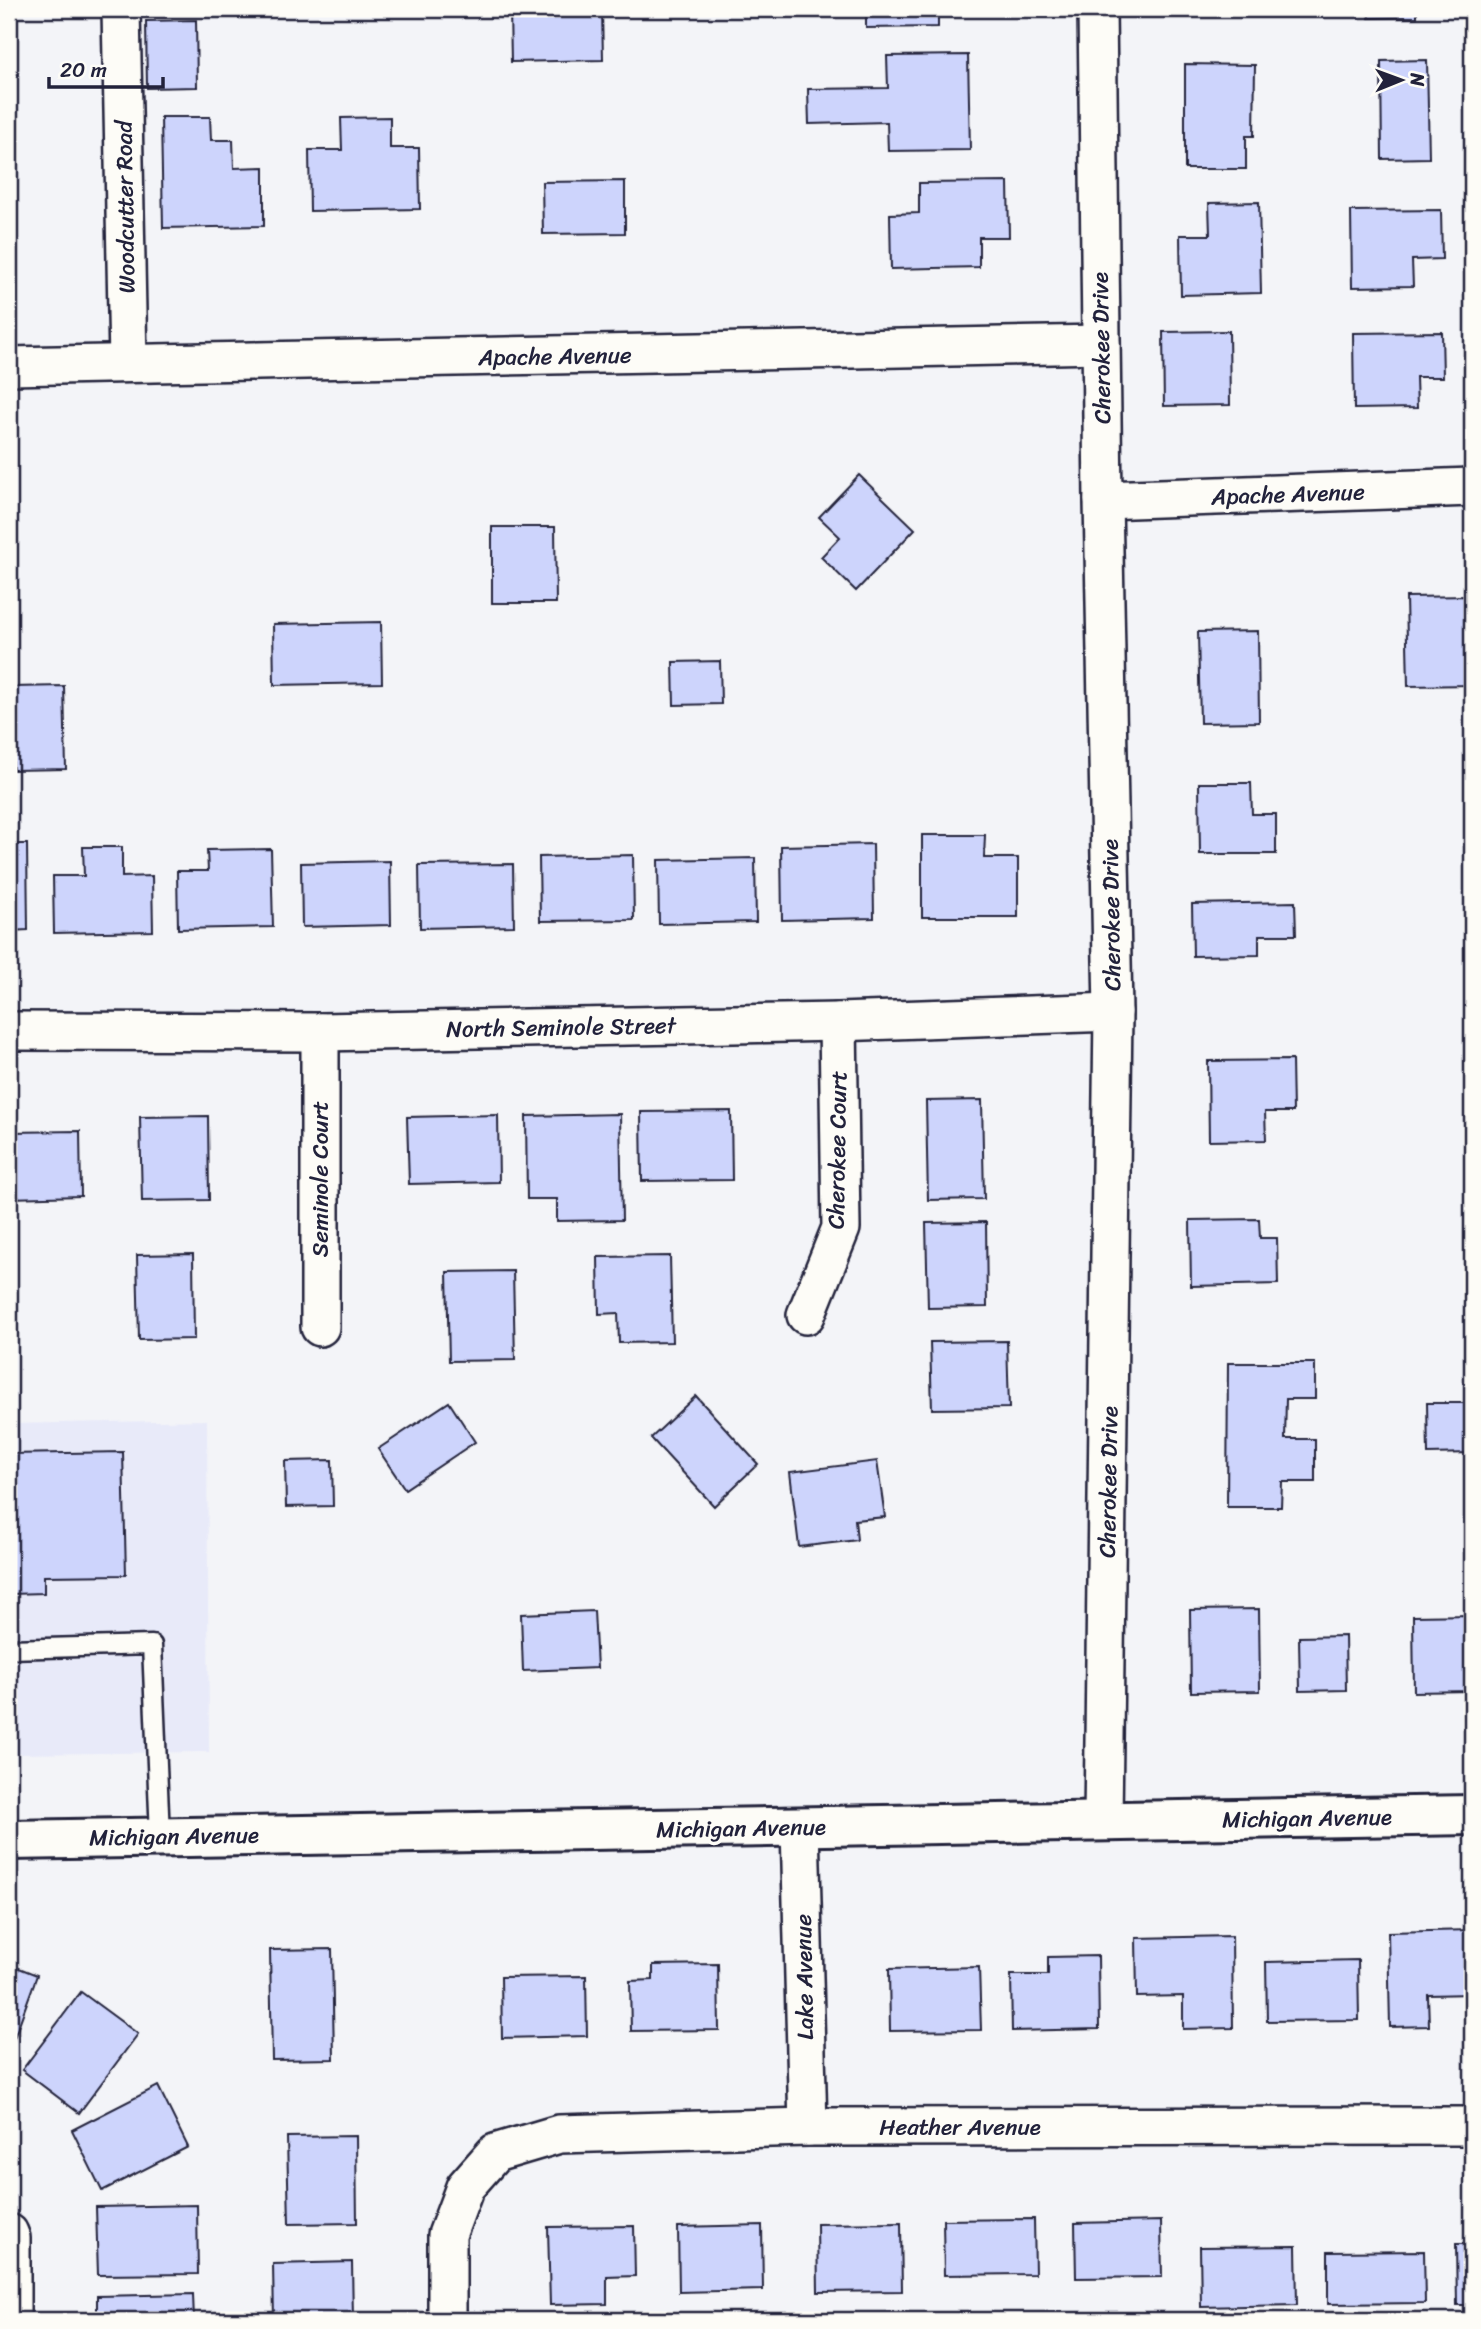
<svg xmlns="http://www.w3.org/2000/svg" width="1481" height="2329" font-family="Sriracha,sans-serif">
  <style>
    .built { fill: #e8eaf9 }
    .building { fill: #cdd4fc; stroke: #22223b; stroke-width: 2 }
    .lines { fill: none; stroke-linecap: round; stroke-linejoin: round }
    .service-casing { stroke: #22223b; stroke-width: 23 }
    .minor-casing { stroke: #22223b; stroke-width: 42 }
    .secondary-casing { stroke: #22223b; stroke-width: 44 }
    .service { stroke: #fdfcf7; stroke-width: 18 }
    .minor { stroke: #fdfcf7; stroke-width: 37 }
    .secondary { stroke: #fdfcf7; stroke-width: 38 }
    .labels { text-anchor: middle; stroke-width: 7; stroke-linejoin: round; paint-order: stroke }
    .street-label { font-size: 23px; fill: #22223b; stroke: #fdfcf7 }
  </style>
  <rect width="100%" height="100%" fill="#f3f4f8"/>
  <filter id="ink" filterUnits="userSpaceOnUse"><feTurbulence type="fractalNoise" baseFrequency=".0143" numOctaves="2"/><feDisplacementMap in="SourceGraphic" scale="14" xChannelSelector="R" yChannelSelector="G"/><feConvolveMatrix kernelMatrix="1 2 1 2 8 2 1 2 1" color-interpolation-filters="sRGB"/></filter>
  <g filter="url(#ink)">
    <!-- built -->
    <path class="built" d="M207,1420L209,1752L9,1754V1424Z"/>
    <!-- building -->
    <g class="building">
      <path d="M510,9H602L603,60L511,62Z"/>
      <path d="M866,9H938V27L866,28Z"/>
      <path d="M1368,9H1417V17L1369,18Z"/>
      <path d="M196,20L197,87L147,88L146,21Z"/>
      <path d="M968,55L970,150L888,151L887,122L809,124L808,89L888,88L887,56Z"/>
      <path d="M1427,60L1429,158L1382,159L1381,61Z"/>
      <path d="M1185,64L1255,65L1254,136H1246V169H1185Z"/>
      <path d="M161,117H210L211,140H233L234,168L264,167V226L163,228Z"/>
      <path d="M390,117V148H419L420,209L310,211L309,150H342L341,118Z"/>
      <path d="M625,181V233L543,234L542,182Z"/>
      <path d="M1008,182L1009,237H979V267L891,269L890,214L919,213V183Z"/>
      <path d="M1259,202L1261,293L1181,295L1180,235H1210L1209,203Z"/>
      <path d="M1441,210L1442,259L1412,260L1413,286L1352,287L1351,211Z"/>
      <path d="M1229,331L1230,405L1164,406L1163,332Z"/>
      <path d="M1442,332L1443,377H1416L1417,408L1354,409L1353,333Z"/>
      <path d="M859,475L915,529L856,591L821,557L840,537L819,517Z"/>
      <path d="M492,527H555L556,603H492Z"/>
      <path d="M1472,596V685L1408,686L1406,597Z"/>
      <path d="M381,622L382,683L274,685L273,624Z"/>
      <path d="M1258,631L1259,722L1200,723L1198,632Z"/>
      <path d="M720,661L721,704L674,705L673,662Z"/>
      <path d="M64,686L66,769L13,770L11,687Z"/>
      <path d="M1199,783H1251L1252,814H1276V854H1200Z"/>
      <path d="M922,835H985L984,858H1018V917H922Z"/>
      <path d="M9,844H27L28,930L9,931Z"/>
      <path d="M873,844L874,918L782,920L781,846Z"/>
      <path d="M83,847H122V877L152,876L153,931L54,933L53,876H84Z"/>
      <path d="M271,849L273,927L178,929L177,871H208L207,850Z"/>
      <path d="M633,855L634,920L540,921L539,857Z"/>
      <path d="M755,858L756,922L659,924L658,860Z"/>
      <path d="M390,861L391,925L302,927L301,863Z"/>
      <path d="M513,864L514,926L420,928L419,865Z"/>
      <path d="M1295,902L1296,935H1259V955L1193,956L1192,904Z"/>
      <rect x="1470" y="921" width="2" height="46"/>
      <path d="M1292,1060L1293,1112H1265L1266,1140L1209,1141L1208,1061Z"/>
      <path d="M982,1100L984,1199L928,1200L926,1101Z"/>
      <path d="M731,1111L732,1180L642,1181L641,1112Z"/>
      <path d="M620,1114L622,1220L557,1221V1199H527L526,1116Z"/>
      <path d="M498,1115L499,1182L409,1184L407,1117Z"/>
      <path d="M208,1116L209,1200L142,1201L140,1117Z"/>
      <path d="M80,1131L81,1196L9,1198V1132Z"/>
      <path d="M1259,1219L1260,1238H1277L1278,1284L1191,1286L1190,1220Z"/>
      <path d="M986,1222L987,1307L928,1308L926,1223Z"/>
      <path d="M193,1254L194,1339L139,1340L137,1255Z"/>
      <path d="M670,1256L672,1342L619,1343L618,1313L599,1314L598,1257Z"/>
      <path d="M513,1271L515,1360L449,1361L447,1272Z"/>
      <path d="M1007,1341L1009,1408L932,1409L930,1342Z"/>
      <path d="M1228,1363H1315V1399H1286L1285,1439H1315V1482H1282L1281,1507H1227Z"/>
      <path d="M696,1396L758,1464L714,1506L651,1438Z"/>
      <path d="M449,1402L475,1442L405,1489L378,1449Z"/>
      <path d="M1427,1403H1472V1453L1428,1454Z"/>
      <path d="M123,1452L126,1575L44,1576V1593L9,1594V1454Z"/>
      <path d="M332,1460L333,1506L286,1507L285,1461Z"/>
      <path d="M877,1461L885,1517L855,1520L857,1540L799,1547L790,1472Z"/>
      <path d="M1259,1609L1260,1691L1191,1692L1190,1610Z"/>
      <path d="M594,1611L597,1668L523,1671L521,1614Z"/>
      <path d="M1472,1615V1691L1414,1692L1413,1616Z"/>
      <path d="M1345,1636L1346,1690L1300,1691L1299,1637Z"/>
      <path d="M1472,1930V1994L1428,1995L1429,2026L1390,2027L1388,1932Z"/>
      <path d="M1232,1936L1233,2028L1183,2029V1996L1137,1997L1136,1938Z"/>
      <path d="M332,1949L334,2059L272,2060L270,1950Z"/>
      <path d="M1098,1956L1099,2029L1012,2031L1011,1975H1048V1957Z"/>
      <path d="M1358,1960L1359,2020L1267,2021L1266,1962Z"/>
      <path d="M9,1964L37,1975L9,2052Z"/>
      <path d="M718,1964L719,2030L631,2031L630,1981L653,1980V1965Z"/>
      <path d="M979,1967L981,2030L890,2031L889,1969Z"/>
      <path d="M586,1976L587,2036L502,2038L501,1977Z"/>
      <path d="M81,1992L138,2034L79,2113L22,2070Z"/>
      <path d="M158,2086L188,2147L102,2191L72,2130Z"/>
      <path d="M356,2136L357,2223L289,2224L287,2137Z"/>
      <path d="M197,2205L198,2274L98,2275L96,2207Z"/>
      <path d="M1034,2219L1035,2274L944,2275L943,2220Z"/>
      <path d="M1161,2221L1162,2277L1076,2278L1075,2223Z"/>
      <path d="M901,2223L902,2291L818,2292L817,2224Z"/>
      <path d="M762,2225L763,2290L679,2292L678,2227Z"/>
      <path d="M634,2226L635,2276L607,2277V2304L550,2305L548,2227Z"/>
      <path d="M1456,2244H1472V2305H1457Z"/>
      <path d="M1296,2246L1297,2305L1201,2307L1200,2247Z"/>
      <path d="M1424,2251L1425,2303L1328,2304V2252Z"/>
      <path d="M352,2262L353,2320H274L273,2264Z"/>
      <path d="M193,2294L194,2320H97V2296Z"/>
    </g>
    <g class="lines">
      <!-- service casing -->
      <g class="service-casing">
        <path id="service" d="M9,1649L152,1645L160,1836"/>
      </g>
      <!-- minor casing -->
      <g class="minor-casing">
        <g id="minor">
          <path d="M121,9L128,363"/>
          <path d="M1097,9L1103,500L1113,1012L1103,1821"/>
          <path d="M9,366L1101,344"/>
          <path d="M1103,500L1472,487"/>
          <path d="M9,1031L320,1032L838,1022L1113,1012"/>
          <path d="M320,1032V1327"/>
          <path d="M806,1315L841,1228L838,1022"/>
          <path d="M800,1827L808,2127"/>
          <path d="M9,2233L11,2238V2320"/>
          <path d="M447,2320V2235L465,2187L495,2153L559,2134L808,2127L1472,2126"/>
        </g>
      </g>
      <!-- secondary casing -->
      <g class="secondary-casing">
        <path id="secondary" d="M9,1840L1472,1815"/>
      </g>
      <!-- service -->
      <use href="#service" class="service"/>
      <!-- minor -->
      <use href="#minor" class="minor"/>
      <!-- secondary -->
      <use href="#secondary" class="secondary"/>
    </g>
  </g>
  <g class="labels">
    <!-- street labels -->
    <g class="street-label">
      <text transform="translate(125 207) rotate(-91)" y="8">Woodcutter Road</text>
      <text transform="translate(1101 348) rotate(-91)" y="8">Cherokee Drive</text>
      <text transform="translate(555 356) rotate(-1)" y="8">Apache Avenue</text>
      <text transform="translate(1288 494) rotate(-2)" y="8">Apache Avenue</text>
      <text transform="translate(1111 915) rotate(-91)" y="8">Cherokee Drive</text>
      <text transform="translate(561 1027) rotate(-1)" y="8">North Seminole Street</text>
      <text transform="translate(837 1150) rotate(-89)" y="8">Cherokee Court</text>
      <text transform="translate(320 1179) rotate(-90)" y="8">Seminole Court</text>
      <text transform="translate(1108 1482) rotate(-89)" y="8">Cherokee Drive</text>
      <text transform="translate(1307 1818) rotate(-1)" y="8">Michigan Avenue</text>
      <text transform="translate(741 1828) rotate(-1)" y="8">Michigan Avenue</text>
      <text transform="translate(174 1836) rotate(-1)" y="8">Michigan Avenue</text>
      <text transform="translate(804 1977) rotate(-91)" y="8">Lake Avenue</text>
      <text x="960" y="2135">Heather Avenue</text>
    </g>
  </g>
  <!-- margin -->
  <rect width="1481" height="2329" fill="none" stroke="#fdfcf7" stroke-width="35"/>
  <rect x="18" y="18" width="1446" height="2294" fill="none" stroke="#22223b" stroke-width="2.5" filter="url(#ink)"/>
  <!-- north arrow -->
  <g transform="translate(1401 80) rotate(89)" stroke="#fdfcf7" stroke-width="5" paint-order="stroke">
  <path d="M0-5L12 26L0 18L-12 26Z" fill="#22223b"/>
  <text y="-10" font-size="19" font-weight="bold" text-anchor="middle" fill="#22223b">N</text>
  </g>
  <!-- scale -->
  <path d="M49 77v10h114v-10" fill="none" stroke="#22223b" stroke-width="3.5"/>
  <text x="60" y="77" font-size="21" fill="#22223b" stroke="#fdfcf7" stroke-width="5" paint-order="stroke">20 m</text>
</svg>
